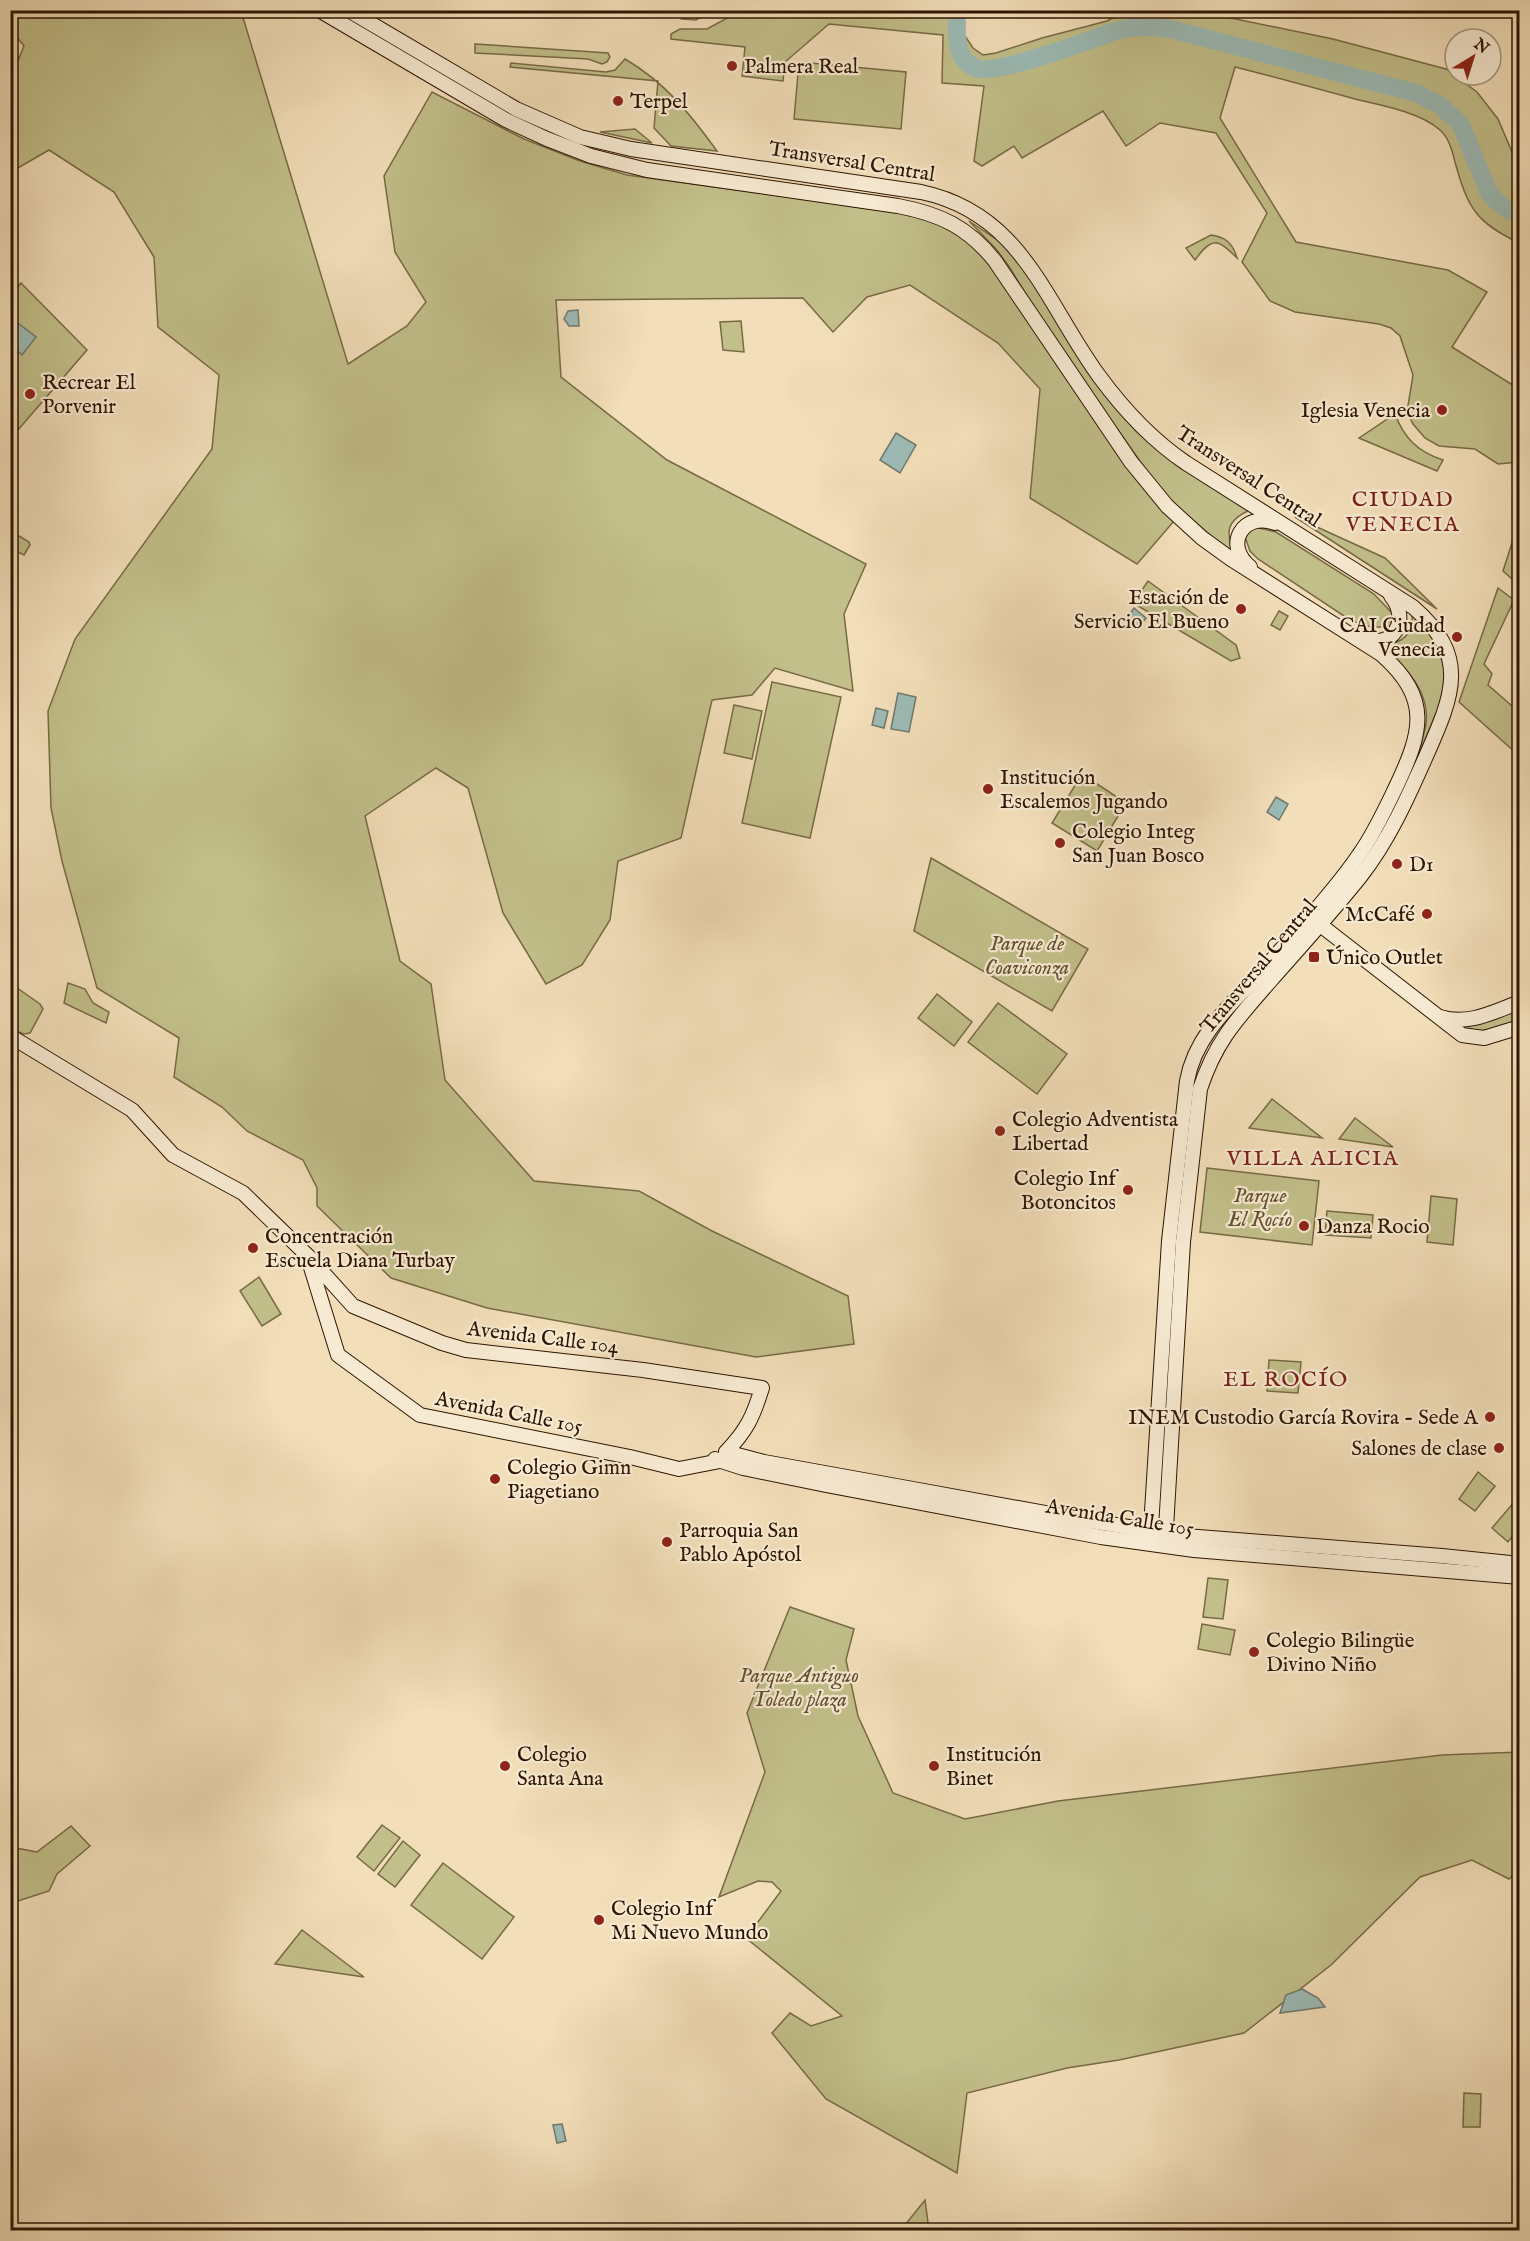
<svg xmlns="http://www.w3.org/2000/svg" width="1530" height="2241" font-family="'IM FELL English',serif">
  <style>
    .green { fill: #c2bf8a; stroke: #786a45; stroke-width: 1.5 }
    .water { fill: #9cbbb6; stroke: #70786d; stroke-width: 1.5 }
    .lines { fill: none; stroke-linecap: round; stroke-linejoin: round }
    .river { stroke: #9cbbb6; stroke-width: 18 }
    .secondary-casing { stroke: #2e1400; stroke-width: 16 }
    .secondary { stroke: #f7ead2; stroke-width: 14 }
    .poi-dot { fill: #8f2418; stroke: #f7ead2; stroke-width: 2 }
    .labels { text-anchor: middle; stroke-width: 4.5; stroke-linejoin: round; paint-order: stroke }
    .poi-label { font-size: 21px; fill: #2e1400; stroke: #f7ead2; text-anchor: start }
    .street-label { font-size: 21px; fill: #2e1400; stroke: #f7ead2 }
    .park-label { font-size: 21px; font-style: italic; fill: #625030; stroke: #f7ead2 }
    .neighbourhood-label { font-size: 22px; letter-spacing: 1.5px; fill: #7a1f14; stroke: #f7ead2 }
  </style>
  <rect width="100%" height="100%" fill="#f2deb9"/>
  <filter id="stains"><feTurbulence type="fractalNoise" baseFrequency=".00333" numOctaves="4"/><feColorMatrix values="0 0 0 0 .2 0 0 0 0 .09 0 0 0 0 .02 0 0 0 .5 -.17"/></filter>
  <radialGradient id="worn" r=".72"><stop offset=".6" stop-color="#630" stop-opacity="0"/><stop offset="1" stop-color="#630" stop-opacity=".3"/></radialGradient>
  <!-- green -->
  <g class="green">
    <path d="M11,11H241L348,364L407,326L426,302L395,252L384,176L432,92L524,139L580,161L627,175L897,212C950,223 963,231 997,274L1139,483L1174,521L1137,564L1030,498L1040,389L998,343L910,285L867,297L833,332L803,298L556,300L561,377L667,460L866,564L844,614L853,691L775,668L752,695L712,700L681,838L618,861L610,920L582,965L546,984L503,913L468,788L436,768L365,816L400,961L431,984L445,1080L534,1181L639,1191L712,1231L848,1296L854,1344L756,1357L487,1308L391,1278L317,1206V1188L303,1160L247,1131L222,1107L174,1077L179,1038L97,988L62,861L51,808L48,711L75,639L212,449L219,375L158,327L154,257L114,192L49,150L11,172L10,81L24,46L11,30Z"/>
    <path d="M380,11H419V17L394,16Z"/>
    <path d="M696,11H712L696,20L682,19Z"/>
    <path d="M964,11L963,33L973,48L983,55L996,53L1042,38L1107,21L1126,11L1192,10L1333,39L1446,69L1477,92L1498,119L1512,152L1517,179L1519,180V243C1476,222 1468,209 1455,162C1452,150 1449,138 1440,130C1420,112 1380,105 1355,99C1315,88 1275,77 1235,67L1220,118L1296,242L1448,270L1487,292L1452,347L1519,389V462L1498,464L1475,449L1439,446L1425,438L1413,424L1407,412L1413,375L1400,336L1391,328L1379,324L1295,312L1270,301L1242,262L1267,213L1216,133L1160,123L1126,146L1103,111L1022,158L1014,146L982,166L974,161L984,86L942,83L943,35L829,24L785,62L783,81L742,76L745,47L671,39V34L680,29H707L740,11Z"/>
    <path d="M475,44L608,53L610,57L607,62L602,64L588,59L475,53Z"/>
    <path d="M625,59C666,83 690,114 717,151L671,146L654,128L658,81L510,67L511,63L606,72L615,70Z"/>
    <path d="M799,62L906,72L901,129L794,119Z"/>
    <path d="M635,129L652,143L600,132Z"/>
    <path d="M969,221L999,241L1017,259L1099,385L1118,411L1136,431L1153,445L1250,510C1225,521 1226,533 1234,555L1177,507L1156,484L1049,332L1010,268L997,250Z"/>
    <path d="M1211,235C1226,237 1233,244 1237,258C1217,238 1212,237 1195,260L1186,248Z"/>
    <path d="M21,283L87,350L11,438V296Z"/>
    <path d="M741,321L744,352L723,350L720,322Z"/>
    <path d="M1395,414C1404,438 1418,452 1443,460L1437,471L1359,438Z"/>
    <path d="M1295,517L1385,558L1437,609Z"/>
    <path d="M1519,521L1520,585H1519L1503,571Z"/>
    <path d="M1254,527L1276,532L1374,594L1392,613L1395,620L1392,628L1364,626L1347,618L1258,559L1250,551L1245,537Z"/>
    <path d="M19,536L29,542L30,545L24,555L14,550L11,555V543Z"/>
    <path d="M1148,581L1236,645L1240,658L1231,661L1133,603Z"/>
    <path d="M1498,588L1514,600L1484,664L1492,674L1488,685L1519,712V746L1516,753L1459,702Z"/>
    <path d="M1279,611L1288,616L1280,630L1271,625Z"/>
    <path d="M1412,613L1438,641L1447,678L1444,694L1418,756C1420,746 1424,735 1426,724C1430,691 1405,666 1382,646C1402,643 1414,635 1412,613Z"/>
    <path d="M772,682L841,697L810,838L742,823Z"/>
    <path d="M734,705L762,711L752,759L724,753Z"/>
    <path d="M1082,774L1126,803L1097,851L1052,823Z"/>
    <path d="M931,858L1088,949L1052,1011L914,931Z"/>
    <path d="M10,983L40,1004L43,1009L30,1033L24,1034L11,1029Z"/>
    <path d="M68,983L85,989L93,1003L109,1012L106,1023L64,1003Z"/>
    <path d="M937,994L972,1022L954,1046L918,1018Z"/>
    <path d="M998,1003L1067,1054L1037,1094L968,1042Z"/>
    <path d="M1519,1006V1020L1480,1034L1451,1025Z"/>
    <path d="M1272,1099L1322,1138L1249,1128Z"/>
    <path d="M1355,1118L1393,1147L1339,1139Z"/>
    <path d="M1207,1168L1319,1181L1312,1245L1200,1232Z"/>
    <path d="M1431,1196L1457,1199L1453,1245L1427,1242Z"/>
    <path d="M1327,1211L1373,1215L1371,1238L1325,1235Z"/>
    <path d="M259,1277L281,1314L262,1326L240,1291Z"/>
    <path d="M1269,1360L1301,1362L1298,1393L1267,1391Z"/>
    <path d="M1478,1472L1495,1486L1475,1511L1459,1499Z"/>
    <path d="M1515,1501L1519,1505V1528L1508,1542L1492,1528Z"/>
    <path d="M1208,1578L1228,1580L1223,1619L1203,1617Z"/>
    <path d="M790,1607L854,1629L846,1660L858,1716L893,1793L965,1819L1058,1801L1442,1755L1519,1752V1870L1509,1879L1472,1860L1420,1877L1331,1965L1244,2033L1119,2060L1067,2068L967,2093L957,2173L826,2099L772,2033L790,2013L811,2026L842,2016L746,1938L781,1891L772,1882L758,1881L719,1897L765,1772L747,1713Z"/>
    <path d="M1202,1624L1235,1630L1230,1655L1198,1649Z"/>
    <path d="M10,1808L16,1848L37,1852L71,1826L90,1846L57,1874L49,1891L18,1901L11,1900Z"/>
    <path d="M382,1825L400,1838L374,1871L357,1857Z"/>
    <path d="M403,1841L420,1855L395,1887L378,1874Z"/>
    <path d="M443,1863L514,1917L482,1959L411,1905Z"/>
    <path d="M302,1930L364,1977L275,1964Z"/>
    <path d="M1464,2093L1481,2094L1480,2127H1463Z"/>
    <path d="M925,2200L929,2230H901Z"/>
  </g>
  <!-- water -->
  <g class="water">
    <path d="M578,310L579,326H569L564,319L568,311Z"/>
    <path d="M10,317L36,337L22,355L11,345Z"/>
    <path d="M896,433L916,445L900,473L880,460Z"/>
    <path d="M1134,608L1146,618L1139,627L1127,618Z"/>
    <path d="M898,693L916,697L909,732L891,729Z"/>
    <path d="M876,708L888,711L884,728L872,725Z"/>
    <path d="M1276,797L1288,804L1279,820L1267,812Z"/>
    <path d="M1302,1989L1318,1998L1325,2007L1280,2013L1286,1995Z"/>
    <path d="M562,2124L566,2141L557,2143L553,2125Z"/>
  </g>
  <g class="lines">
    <!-- river -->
    <path class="river" d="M957,10C957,30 953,58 975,68C994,77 1092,39 1116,31C1135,26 1151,26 1170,29L1416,93L1441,106L1461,125L1489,193C1497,203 1507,211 1520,214"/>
    <!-- secondary casing -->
    <g class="secondary-casing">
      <g id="secondary">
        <path d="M319,10L506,120L547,139L591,156L647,170L898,206C940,214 968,227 995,261L1131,462L1167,506L1202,538L1231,559L1381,654C1432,699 1422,732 1396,787C1385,810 1374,834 1359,855C1334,892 1301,926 1272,960C1240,997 1196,1030 1187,1081L1169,1241L1150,1543"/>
        <path d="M348,10L516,109L580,137L631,149L921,192C1022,213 1045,302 1099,376C1124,410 1152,440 1186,463L1413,607C1470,656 1453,695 1427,754C1408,797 1389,840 1360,877C1332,912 1301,946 1271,980C1238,1018 1216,1040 1200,1089L1183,1242L1165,1545"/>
        <path d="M1250,567C1223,545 1243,511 1275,523"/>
        <path d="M1362,638C1393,651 1411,620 1391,596"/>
        <path d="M1314,920L1462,1035L1484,1038L1520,1027"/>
        <path d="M1440,1017C1468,1026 1493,1012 1520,1002"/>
        <path d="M10,1036L132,1110L173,1155L243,1193L308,1256L353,1306L442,1343L466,1350L643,1370L762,1388C753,1417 747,1430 726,1452"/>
        <path d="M309,1261L338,1355L420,1415L630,1457L679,1469L720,1461"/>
        <path d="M726,1452L764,1462L902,1487L1084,1520L1186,1536L1442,1556L1520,1564"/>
        <path d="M715,1459L743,1468L826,1485L1101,1537L1194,1550L1520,1577"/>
      </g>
    </g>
    <!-- secondary -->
    <use href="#secondary" class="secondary"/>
  </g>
  <!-- markers -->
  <g class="poi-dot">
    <circle cx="732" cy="66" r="6"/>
    <circle cx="618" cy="101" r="6"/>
    <circle cx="30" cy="394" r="6"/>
    <circle cx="1442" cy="410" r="6"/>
    <circle cx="1241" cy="609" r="6"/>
    <circle cx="1457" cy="637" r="6"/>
    <circle cx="988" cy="789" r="6"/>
    <circle cx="1060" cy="843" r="6"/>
    <circle cx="1397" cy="864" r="6"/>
    <circle cx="1427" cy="914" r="6"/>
    <rect x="1308" y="951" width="12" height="12" rx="3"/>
    <circle cx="1000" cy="1131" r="6"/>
    <circle cx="1128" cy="1190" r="6"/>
    <circle cx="1304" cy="1226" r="6"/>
    <circle cx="253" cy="1248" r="6"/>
    <circle cx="1490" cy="1417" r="6"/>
    <circle cx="1499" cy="1448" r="6"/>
    <circle cx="495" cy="1479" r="6"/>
    <circle cx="667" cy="1542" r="6"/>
    <circle cx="1254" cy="1652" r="6"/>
    <circle cx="505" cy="1766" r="6"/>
    <circle cx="934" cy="1766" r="6"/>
    <circle cx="599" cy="1920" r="6"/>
  </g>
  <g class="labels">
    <!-- poi labels -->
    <g class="poi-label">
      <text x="744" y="73">Palmera Real</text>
      <text x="630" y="108">Terpel</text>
      <text x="42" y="389">Recrear El<tspan x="42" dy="24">Porvenir</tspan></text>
      <text x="1430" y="417" text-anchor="end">Iglesia Venecia</text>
      <text x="1229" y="604" text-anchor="end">Estación de<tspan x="1229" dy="24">Servicio El Bueno</tspan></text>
      <text x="1445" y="632" text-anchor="end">CAI Ciudad<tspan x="1445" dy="24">Venecia</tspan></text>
      <text x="1000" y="784">Institución<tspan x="1000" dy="24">Escalemos Jugando</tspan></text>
      <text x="1072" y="838">Colegio Integ<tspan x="1072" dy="24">San Juan Bosco</tspan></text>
      <text x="1409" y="871">D1</text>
      <text x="1415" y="921" text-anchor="end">McCafé</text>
      <text x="1326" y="964">Único Outlet</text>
      <text x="1012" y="1126">Colegio Adventista<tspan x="1012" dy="24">Libertad</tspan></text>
      <text x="1116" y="1185" text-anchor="end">Colegio Inf<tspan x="1116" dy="24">Botoncitos</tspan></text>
      <text x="1316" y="1233">Danza Rocio</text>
      <text x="265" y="1243">Concentración<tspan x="265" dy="24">Escuela Diana Turbay</tspan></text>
      <text x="1478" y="1424" text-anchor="end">INEM Custodio García Rovira - Sede A</text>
      <text x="1487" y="1455" text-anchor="end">Salones de clase</text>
      <text x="507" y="1474">Colegio Gimn<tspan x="507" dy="24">Piagetiano</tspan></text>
      <text x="679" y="1537">Parroquia San<tspan x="679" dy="24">Pablo Apóstol</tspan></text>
      <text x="1266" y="1647">Colegio Bilingüe<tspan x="1266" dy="24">Divino Niño</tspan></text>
      <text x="517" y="1761">Colegio<tspan x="517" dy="24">Santa Ana</tspan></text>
      <text x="946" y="1761">Institución<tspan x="946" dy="24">Binet</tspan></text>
      <text x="611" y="1915">Colegio Inf<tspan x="611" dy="24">Mi Nuevo Mundo</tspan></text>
    </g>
    <!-- street labels -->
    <g class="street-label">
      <text transform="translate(852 161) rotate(9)" y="7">Transversal Central</text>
      <text transform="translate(1249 476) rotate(33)" y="7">Transversal Central</text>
      <text transform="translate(1258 966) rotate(-50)" y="7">Transversal Central</text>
      <text transform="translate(543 1337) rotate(7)" y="7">Avenida Calle 104</text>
      <text transform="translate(509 1412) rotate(11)" y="7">Avenida Calle 105</text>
      <text transform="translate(1120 1517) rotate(9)" y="7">Avenida Calle 105</text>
    </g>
    <!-- park labels -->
    <g class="park-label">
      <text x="1027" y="950">Parque de<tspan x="1027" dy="24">Coaviconza</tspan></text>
      <text x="1260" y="1202">Parque<tspan x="1260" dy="24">El Rocío</tspan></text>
      <text x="799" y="1682">Parque Antiguo<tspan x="799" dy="24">Toledo plaza</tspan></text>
    </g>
    <!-- neighbourhood labels -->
    <g class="neighbourhood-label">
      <text x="1403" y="506">CIUDAD<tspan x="1403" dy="25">VENECIA</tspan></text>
      <text x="1313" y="1165">VILLA ALICIA</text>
      <text x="1286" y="1386">EL ROCÍO</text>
    </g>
  </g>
  <!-- margin -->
  <rect width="1530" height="2241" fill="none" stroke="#f2deb9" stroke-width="36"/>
  <rect x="12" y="12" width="1506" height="2217" fill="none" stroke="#2e1400" stroke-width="3"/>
  <rect x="18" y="18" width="1494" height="2205" fill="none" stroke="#2e1400" stroke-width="1.5"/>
  <!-- north arrow -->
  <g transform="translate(1473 57) rotate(38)"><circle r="28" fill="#f7ead2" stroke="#a7947e" stroke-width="1.5"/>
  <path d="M0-4.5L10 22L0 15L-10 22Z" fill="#8f2418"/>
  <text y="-9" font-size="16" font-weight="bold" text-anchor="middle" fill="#2e1400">N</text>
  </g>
  <rect width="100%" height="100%" filter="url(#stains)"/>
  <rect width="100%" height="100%" fill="url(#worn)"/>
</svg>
